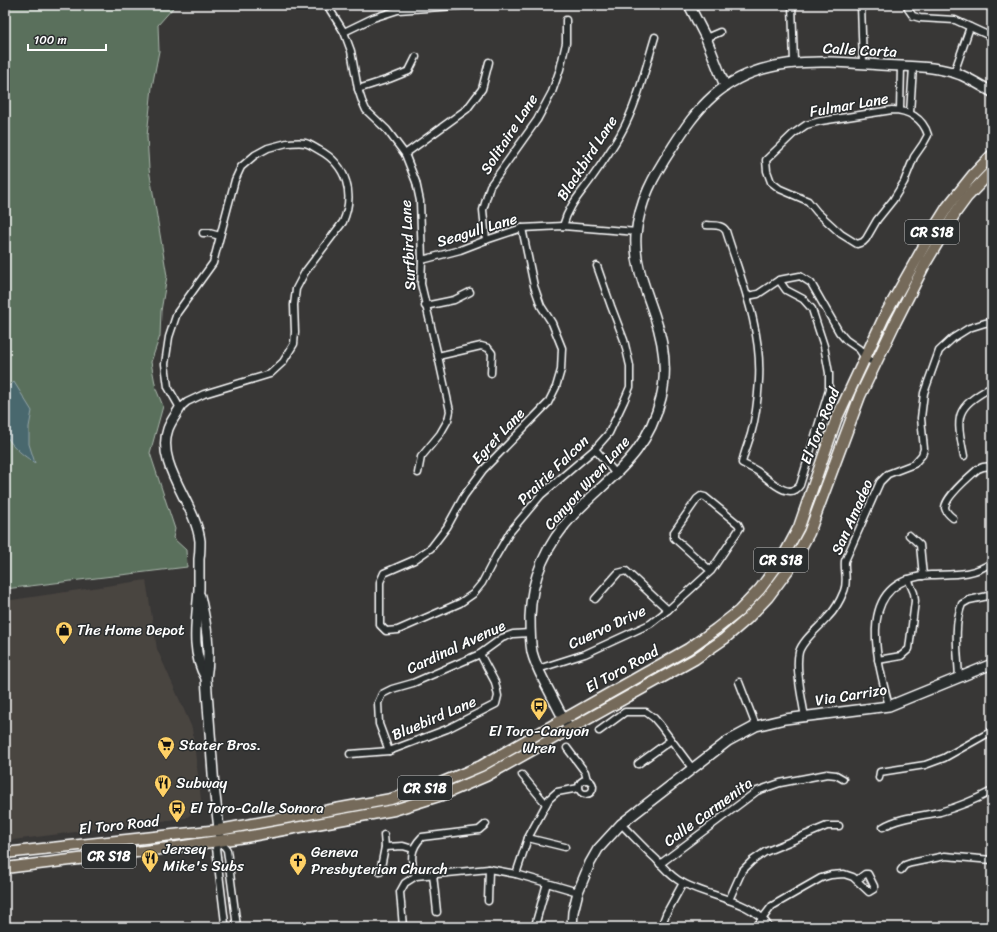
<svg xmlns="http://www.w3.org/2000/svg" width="997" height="932" font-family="Sriracha,sans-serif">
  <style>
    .built { fill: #494440 }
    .green { fill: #5a705c; stroke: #acb8ae }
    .water { fill: #4a676e; stroke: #92a4a8 }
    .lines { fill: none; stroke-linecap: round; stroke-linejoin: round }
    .street-casing { stroke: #fff; stroke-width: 9 }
    .secondary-casing { stroke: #fff; stroke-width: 12 }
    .primary-casing { stroke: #fff; stroke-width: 13 }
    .street { stroke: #2a2d2e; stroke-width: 6 }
    .secondary { stroke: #2a2d2e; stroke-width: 9 }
    .primary { stroke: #746a5a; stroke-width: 10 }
    .labels { text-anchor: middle; stroke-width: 3; stroke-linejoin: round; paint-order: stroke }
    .shield { fill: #2a2d2e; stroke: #bfc0c0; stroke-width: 1 }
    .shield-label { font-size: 14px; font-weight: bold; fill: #fff }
    .street-label { font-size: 15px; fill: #fff; stroke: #2a2d2e }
    .poi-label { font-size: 15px; fill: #fff; stroke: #2a2d2e; text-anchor: start }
  </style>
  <rect width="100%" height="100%" fill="#383736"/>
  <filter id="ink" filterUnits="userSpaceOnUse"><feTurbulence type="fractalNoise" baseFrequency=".025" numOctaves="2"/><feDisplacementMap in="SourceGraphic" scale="8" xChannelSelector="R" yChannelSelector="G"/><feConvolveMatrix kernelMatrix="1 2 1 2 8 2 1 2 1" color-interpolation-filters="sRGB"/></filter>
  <g filter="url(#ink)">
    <!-- built -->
    <path class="built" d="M146,580L157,649L192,728L202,806L186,818L5,841V601Z"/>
    <!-- green -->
    <path class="green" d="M5,5H147L173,8L158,25L159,51L152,87L147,136L149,169L167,276L161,311L160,336L151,362L156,389L163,406L150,453L175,529L173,538L186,550L187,567L5,589Z"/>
    <!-- water -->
    <path class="water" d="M14,382L32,411L29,427V444L35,463C25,457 7,443 5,431C3,420 5,401 5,389Z"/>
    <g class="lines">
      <!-- street casing -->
      <g class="street-casing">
        <g id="street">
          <path d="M327,5L344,32L351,51L358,89L362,101L366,110L387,130L405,154L416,182L420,201L422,260L421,284L438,356L450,411L448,420L440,434L421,457L418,473"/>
          <path d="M792,5L794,62"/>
          <path d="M861,5L863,63"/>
          <path d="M908,5V9L913,16L920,18L955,20L992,37"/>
          <path d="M344,32L373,18L398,10L470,5"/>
          <path d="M706,38L720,32"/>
          <path d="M954,73L970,27"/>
          <path d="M358,89L389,79L409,71L416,57"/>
          <path d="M892,110C908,110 923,118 928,135L923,144L914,157L904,182L893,200L877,220L866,239L863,242L857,244L841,234L817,212L808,201L780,189L771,182L767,171L766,160L793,134L806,125L821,121Z"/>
          <path d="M900,110L901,66"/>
          <path d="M910,113L913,67"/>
          <path d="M287,143C292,143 300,142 305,143C310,144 315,148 319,150C347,165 355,194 343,222L305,272L296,289L294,305L295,332L294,344L283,362L270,374L204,394L187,402L180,408L168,387L165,364L169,337L177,313L213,263L235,180L241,167L255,155L268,148Z"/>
          <path d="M405,154L467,109L482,89L489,62"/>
          <path d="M706,225C714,226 722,224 726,231C741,279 762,329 759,380C758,397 756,417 751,434C748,444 744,453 742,463C747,466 752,468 757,471C768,478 789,502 800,485L829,390V373L824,346L812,309L803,299L786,290L779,280"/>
          <path d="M563,226C569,205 579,196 591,179C601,165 611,150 620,135C637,105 645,70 655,37"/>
          <path d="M522,228L534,286L541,306L552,323L562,348L561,370L556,387L548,403L483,470L464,496L447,527L431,548L414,560L384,573L380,582V625L386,631L398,630L460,603L473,594L482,583L496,556L510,532L541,495L595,449L609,433L624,401L630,387V366L624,340L611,306L597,266"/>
          <path d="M203,233H209L220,236"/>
          <path d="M486,240L483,210L490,186L537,120L552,92L560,69L566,43V20"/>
          <path d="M422,260L460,250L486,240L522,228L563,226L637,232"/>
          <path d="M747,296L758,294L779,280L800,276L811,283L839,332L846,340L859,349L865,358L875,363"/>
          <path d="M425,306L454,300L470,292"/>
          <path d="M438,356L481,346L488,348L492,353L491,373"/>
          <path d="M595,449L616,474"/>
          <path d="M964,456C956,416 954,408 992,387"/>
          <path d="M953,518C949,515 946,512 945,508C945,497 970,476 978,469L983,467L992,466"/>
          <path d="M909,535L920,545L923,576"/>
          <path d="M595,599L618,573L626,571L668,610"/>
          <path d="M878,660L901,656L909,649L915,601L914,593L908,579"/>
          <path d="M538,669L585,654L650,624L668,610L711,571L740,528L738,524L705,497L701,496L697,499L674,532V538L711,571"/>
          <path d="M959,678C958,654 953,626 962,604L969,600L988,596"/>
          <path d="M739,682L756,726"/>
          <path d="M889,706C876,656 854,580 931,575C952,574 974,576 992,562"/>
          <path d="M805,717C802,700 795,668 799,652C803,639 819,628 828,617C835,610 840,601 844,591C848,581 844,571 845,561L880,482L888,474L914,464L922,455L924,449L921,418L924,393L939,351L953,338L969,328L985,323L992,322"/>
          <path d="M599,731L625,712H646L654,718L660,725L692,768"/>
          <path d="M567,748L585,772L587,780"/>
          <path d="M389,751L379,724L378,703L382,694L392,689L413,683L480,654L502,638L513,634L530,633"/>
          <path d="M350,754L389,751L447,729L496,704L498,696L495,682L480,654"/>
          <path d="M638,764L671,740"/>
          <path d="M522,775L546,804"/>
          <path d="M879,778L880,772L925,765L944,758L992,731"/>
          <circle cx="586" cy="787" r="7"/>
          <path d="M621,824C633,836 644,848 656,859C662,866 670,875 678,880C704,897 753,899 769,927"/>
          <path d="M883,827C899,817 922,816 940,812C958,807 975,800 992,791"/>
          <path d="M528,838L565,847"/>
          <path d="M385,847L403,846L413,849"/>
          <path d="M660,864L757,791L780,783L827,774L836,775L843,779"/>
          <path d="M901,870L905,865L911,863L945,856L992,860"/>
          <path d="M380,872L385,847L384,835"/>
          <path d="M433,874L437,912"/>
          <path d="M516,874L528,838L549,799L557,792L579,788"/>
          <path d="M416,876C410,860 410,849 422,837L479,830L486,824"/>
          <path d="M729,900L742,871L752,861L765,852L815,831L827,826H839"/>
          <path d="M488,901L489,869"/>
          <path d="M536,922L547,883"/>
          <path d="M224,927L225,923L216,848L220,840L227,850L237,927"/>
          <path d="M403,927L400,892L405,883L416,876L489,869L516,874L578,892"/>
          <path d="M661,927L666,914L683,883"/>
          <path d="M756,927L772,906L821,878L831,875L844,874L853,877L869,892L874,889V886L868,874H865L857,880"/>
        </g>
      </g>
      <!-- secondary casing -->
      <g class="secondary-casing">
        <g id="secondary">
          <path d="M689,5L706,38L725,86"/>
          <path d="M180,408C176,415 171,421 168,429C155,465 196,504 200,541C200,546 200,553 199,559C199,569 199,579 199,589C197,619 190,651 206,678"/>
          <path d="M200,596C206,623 211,650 206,678L214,787L220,837"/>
          <path d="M570,730C561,715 554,700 546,685C541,675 535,664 532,652C530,641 530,629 530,617C531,577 548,542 575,513C613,474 647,455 661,398C668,370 663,340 654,314C645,287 634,264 636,235C639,202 654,175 672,148C684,129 696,111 713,96C760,54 823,61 881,65C908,67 936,65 961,75C972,80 982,86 992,92"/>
          <path d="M572,927L573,912L578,892L590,863L598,849L621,824L728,741L756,726L785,719L889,706L992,664"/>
        </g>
      </g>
      <!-- primary casing -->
      <g class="primary-casing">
        <g id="primary">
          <path d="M5,853L219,830L391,799L438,784L481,766L688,649L716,629L739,611L760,589L782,559L799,527L836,420L884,317L933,230L948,206L972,176L992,155"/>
          <path d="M5,868L177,847L245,837L394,810L442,795L486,776L695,659L724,639L747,619L768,597L791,566L809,533L860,396L895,323L925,264L956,212L967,197L992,171"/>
        </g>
      </g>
      <!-- street -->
      <use href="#street" class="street"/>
      <!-- secondary -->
      <use href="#secondary" class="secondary"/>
      <!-- primary -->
      <use href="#primary" class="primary"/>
    </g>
  </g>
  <!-- icons -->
  <defs>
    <g id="shop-pin" transform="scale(0.9)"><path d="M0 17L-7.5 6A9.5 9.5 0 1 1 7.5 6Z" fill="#ffd166" stroke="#2a2d2e"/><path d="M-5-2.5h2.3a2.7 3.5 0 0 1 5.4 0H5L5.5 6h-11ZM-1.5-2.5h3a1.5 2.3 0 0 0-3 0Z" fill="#111"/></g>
    <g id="bus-pin" transform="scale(0.9)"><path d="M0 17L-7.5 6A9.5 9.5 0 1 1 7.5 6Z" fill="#ffd166" stroke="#2a2d2e"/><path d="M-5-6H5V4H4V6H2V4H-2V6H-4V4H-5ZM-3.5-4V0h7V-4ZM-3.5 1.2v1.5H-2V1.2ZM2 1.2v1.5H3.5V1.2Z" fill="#111"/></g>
    <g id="supermarket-pin" transform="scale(0.9)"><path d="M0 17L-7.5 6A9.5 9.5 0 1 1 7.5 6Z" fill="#ffd166" stroke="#2a2d2e"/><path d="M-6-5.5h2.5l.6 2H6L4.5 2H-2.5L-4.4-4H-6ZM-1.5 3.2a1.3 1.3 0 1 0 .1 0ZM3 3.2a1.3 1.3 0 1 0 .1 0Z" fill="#111"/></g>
    <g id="restaurant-pin" transform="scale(0.9)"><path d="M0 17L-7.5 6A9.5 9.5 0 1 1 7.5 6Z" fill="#ffd166" stroke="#2a2d2e"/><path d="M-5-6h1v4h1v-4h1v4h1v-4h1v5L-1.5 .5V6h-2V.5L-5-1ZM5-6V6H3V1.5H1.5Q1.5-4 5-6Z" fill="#111"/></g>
    <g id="church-pin" transform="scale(0.9)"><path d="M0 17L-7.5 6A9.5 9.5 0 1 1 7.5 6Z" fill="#ffd166" stroke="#2a2d2e"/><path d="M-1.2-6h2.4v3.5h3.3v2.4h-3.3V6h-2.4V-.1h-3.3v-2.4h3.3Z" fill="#111"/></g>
  </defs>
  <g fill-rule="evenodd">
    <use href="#shop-pin" x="64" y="630"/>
    <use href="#bus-pin" x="539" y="706"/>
    <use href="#supermarket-pin" x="166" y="745"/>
    <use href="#restaurant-pin" x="163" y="783"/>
    <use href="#bus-pin" x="177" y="808"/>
    <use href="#restaurant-pin" x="150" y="858"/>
    <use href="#church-pin" x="298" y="861"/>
  </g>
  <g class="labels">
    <!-- shield labels -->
    <g class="shield">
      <rect x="905" y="220" width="54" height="24" rx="3"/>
      <rect x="754" y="548" width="54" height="24" rx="3"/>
      <rect x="398" y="776" width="54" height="24" rx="3"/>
      <rect x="82" y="844" width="54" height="24" rx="3"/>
    </g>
    <g class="shield-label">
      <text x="932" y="237">CR S18</text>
      <text x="781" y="565">CR S18</text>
      <text x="425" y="793">CR S18</text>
      <text x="109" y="861">CR S18</text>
    </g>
    <!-- street labels -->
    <g class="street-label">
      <text transform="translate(860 50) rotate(3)" y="5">Calle Corta</text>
      <text transform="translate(849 105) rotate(-10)" y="5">Fulmar Lane</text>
      <text transform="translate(509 134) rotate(-57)" y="5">Solitaire Lane</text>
      <text transform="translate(587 158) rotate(-57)" y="5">Blackbird Lane</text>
      <text transform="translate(477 230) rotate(-17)" y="5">Seagull Lane</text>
      <text transform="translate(408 245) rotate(-93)" y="5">Surfbird Lane</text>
      <text transform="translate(820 426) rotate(-68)" y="5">El Toro Road</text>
      <text transform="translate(498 436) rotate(-47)" y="5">Egret Lane</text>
      <text transform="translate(553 470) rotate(-44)" y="5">Prairie Falcon</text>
      <text transform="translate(587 483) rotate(-48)" y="5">Canyon Wren Lane</text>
      <text transform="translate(852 517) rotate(-66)" y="5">San Amadeo</text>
      <text transform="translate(607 627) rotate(-25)" y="5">Cuervo Drive</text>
      <text transform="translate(456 647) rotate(-25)" y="5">Cardinal Avenue</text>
      <text transform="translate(622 669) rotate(-29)" y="5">El Toro Road</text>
      <text transform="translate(851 695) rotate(-9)" y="5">Via Carrizo</text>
      <text transform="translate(434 718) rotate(-23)" y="5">Bluebird Lane</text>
      <text transform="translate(708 812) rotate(-36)" y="5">Calle Carmenita</text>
      <text transform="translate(119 825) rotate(-6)" y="5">El Toro Road</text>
    </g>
    <!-- poi labels -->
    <g class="poi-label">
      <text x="77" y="635">The Home Depot</text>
      <text x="539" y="736" text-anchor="middle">El Toro-Canyon<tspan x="539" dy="17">Wren</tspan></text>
      <text x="179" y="750">Stater Bros.</text>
      <text x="176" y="788">Subway</text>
      <text x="190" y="813">El Toro-Calle Sonora</text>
      <text x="163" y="854">Jersey<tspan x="163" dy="17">Mike's Subs</tspan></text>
      <text x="311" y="857">Geneva<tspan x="311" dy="17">Presbyterian Church</tspan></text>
    </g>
  </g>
  <!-- margin -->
  <rect width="997" height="932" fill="none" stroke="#2a2d2e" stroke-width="20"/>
  <rect x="10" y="10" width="977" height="912" fill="none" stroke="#fff" stroke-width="1.5" filter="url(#ink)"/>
  <!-- scale -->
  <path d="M28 44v6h78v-6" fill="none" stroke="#ffffff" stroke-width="2"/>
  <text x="34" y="44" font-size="12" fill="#ffffff" stroke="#2a2d2e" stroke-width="3" paint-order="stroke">100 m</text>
</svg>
